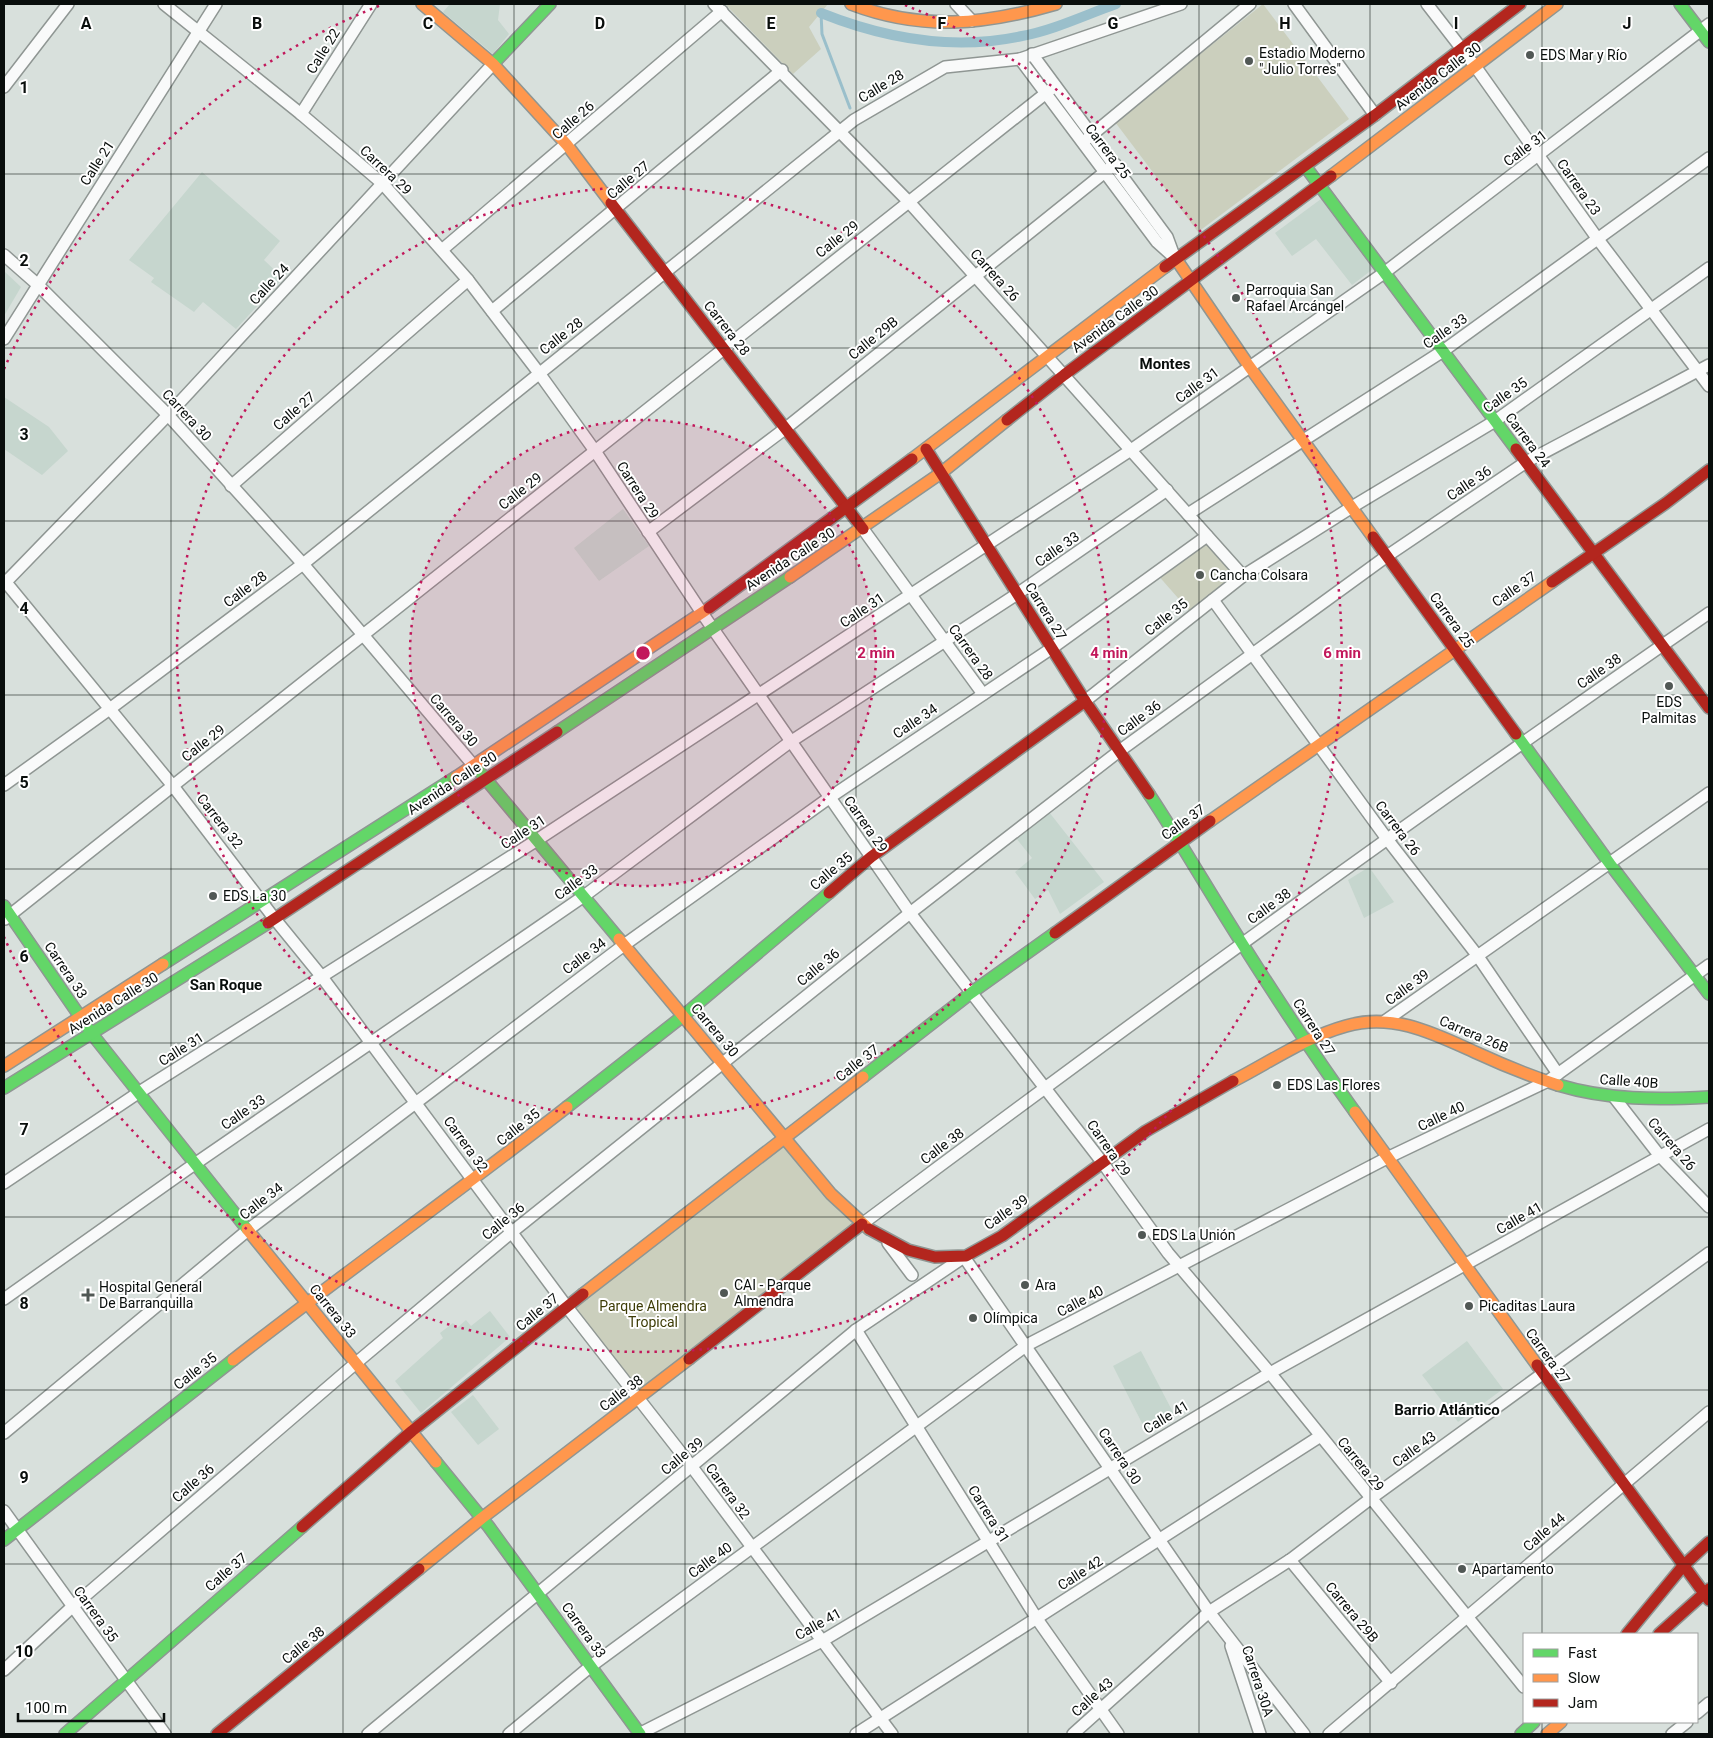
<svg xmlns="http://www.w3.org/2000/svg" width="1713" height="1738" font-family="Roboto,sans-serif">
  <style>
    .built { fill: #c6d6ce }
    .green { fill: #cbcfbd }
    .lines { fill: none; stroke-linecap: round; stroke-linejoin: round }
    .stream { stroke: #9abfcb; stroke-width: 3 }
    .canal { stroke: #9abfcb; stroke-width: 10 }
    .street-casing { stroke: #8f9693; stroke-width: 14 }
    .fast-casing { stroke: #8f9693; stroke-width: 14 }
    .slow-casing { stroke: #8f9693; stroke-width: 14 }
    .jam-casing { stroke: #8f9693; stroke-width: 14 }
    .street { stroke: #f9fafa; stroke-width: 11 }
    .fast { stroke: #63d668; stroke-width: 11 }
    .slow { stroke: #ff974d; stroke-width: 11 }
    .jam { stroke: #b3261e; stroke-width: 11 }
    .grid { fill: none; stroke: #090e0c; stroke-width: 1; stroke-opacity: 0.55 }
    .ring { fill: none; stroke: #c2185b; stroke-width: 2.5; stroke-dasharray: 2.5 5 }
    .poi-dot { fill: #515855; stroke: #fff; stroke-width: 2 }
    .labels { text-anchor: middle; stroke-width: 4; stroke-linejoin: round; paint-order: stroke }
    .street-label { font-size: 14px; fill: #090e0c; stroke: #fff }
    .poi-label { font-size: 14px; fill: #090e0c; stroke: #fff; text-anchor: start }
    .park-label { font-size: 14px; fill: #3d3c06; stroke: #fff }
    .neighbourhood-label { font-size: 15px; font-weight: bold; fill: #090e0c; stroke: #fff }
    .grid-label { font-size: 16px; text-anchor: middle; font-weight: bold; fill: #090e0c; stroke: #fff; stroke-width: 4; stroke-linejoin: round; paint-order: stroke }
    .centre { fill: #c2185b; stroke: #fff; stroke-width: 2.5 }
    .ring-label { font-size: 15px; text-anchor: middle; font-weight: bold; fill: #c2185b; stroke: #fff; stroke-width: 4; stroke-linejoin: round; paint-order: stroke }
  </style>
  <rect width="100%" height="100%" fill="#d8e0dc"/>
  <!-- built -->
  <g class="built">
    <path d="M450,4H500L498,20L509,34L493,54L443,12Z"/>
    <path d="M202,172L280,241L264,260L283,278L236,329L203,302L194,312L151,282L154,278L129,260Z"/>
    <path d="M1321,199L1373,269L1352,285L1316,239L1292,256L1275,233Z"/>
    <path d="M4,271L21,287L4,316Z"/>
    <path d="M4,397L49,427L68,451L42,475L4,449Z"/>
    <path d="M623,509L649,546L599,581L574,548Z"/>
    <path d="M1049,812L1104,882L1060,914L1048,890L1035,899L1015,872L1032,858L1016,838Z"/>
    <path d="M1369,867L1394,902L1364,918L1348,880Z"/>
    <path d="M490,1311L510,1337L421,1413L395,1381L443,1338L440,1333L453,1323L457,1328L466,1320L471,1326Z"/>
    <path d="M1467,1341L1503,1389L1458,1422L1422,1375Z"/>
    <path d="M1141,1351L1175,1416L1147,1433L1113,1366Z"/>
    <path d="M473,1395L499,1429L478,1445L451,1412Z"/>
  </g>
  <!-- green -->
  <g class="green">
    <path d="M725,4H828L809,27L821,49L793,74Z"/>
    <path d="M1263,4L1349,119L1198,232L1115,122Z"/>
    <path d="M1207,536L1243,576L1193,615L1156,573Z"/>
    <path d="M785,1138L862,1224L639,1399L567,1307Z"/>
  </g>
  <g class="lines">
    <!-- stream -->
    <path class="stream" d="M821,13L822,34L850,108"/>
    <!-- canal -->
    <path class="canal" d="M821,13C886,39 953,51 1022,36C1054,30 1085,15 1116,4"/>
    <!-- street casing -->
    <g class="street-casing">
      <g id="street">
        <path d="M164,4L301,114L383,184L468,280L539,373L595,451L702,613L910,913L1102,1162L1168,1253L1270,1373L1524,1687"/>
        <path d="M714,4L909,202L1243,576"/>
        <path d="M956,4L972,21"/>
        <path d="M1294,4L1375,115"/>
        <path d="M1427,4L1475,66L1597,238L1709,386"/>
        <path d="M1032,54L1167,237L1174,256"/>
        <path d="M1020,59L1157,242L1176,259"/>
        <path d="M4,87L68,4"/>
        <path d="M301,114L371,4"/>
        <path d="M1088,138L1250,4"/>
        <path d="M443,249L722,11"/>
        <path d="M4,255L37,284L168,415L303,564L474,766"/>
        <path d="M492,311L782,70"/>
        <path d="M4,339L216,4"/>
        <path d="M231,486L468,280"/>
        <path d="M1188,514L1443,351L1709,158"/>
        <path d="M863,529L983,694"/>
        <path d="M648,532L786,428L1115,164"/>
        <path d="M4,580L173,786L274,918L322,977L567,1307L692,1467L892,1734"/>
        <path d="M4,584L168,415L493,64"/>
        <path d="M1213,600L1387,839L1477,955L1558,1074"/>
        <path d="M1085,701L1243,576L1352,507L1495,421L1709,268"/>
        <path d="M4,785L111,708L303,564L854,120L945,67L1020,59L1181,4"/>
        <path d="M5,919L1055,86"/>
        <path d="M1385,1021L1709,793"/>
        <path d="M1614,1097L1659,1155L1709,1207"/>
        <path d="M4,1183L138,1093L537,840L1131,450L1384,273L1709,24"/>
        <path d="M862,1224C1141,1015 1422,811 1709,613"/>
        <path d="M888,1243L912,1275"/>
        <path d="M4,1299L186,1170L584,896L790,742L1017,594L1167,490"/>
        <path d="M856,1330L1037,1619L1118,1734"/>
        <path d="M4,1433L248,1230L624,945L829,798L1052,648L1207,536"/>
        <path d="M4,1511L165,1734"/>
        <path d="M1290,1560L1391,1683"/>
        <path d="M1231,1646L1260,1734"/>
        <path d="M4,1670L72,1607L356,1363L512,1232L910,913L1118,752L1387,556L1526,462L1709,365"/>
        <path d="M1697,1713L1709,1703"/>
        <path d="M368,1734L856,1330L964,1257L1209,1612L1304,1734"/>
        <path d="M509,1734L591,1666L1027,1345L1387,1158L1548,1081L1709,965"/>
        <path d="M639,1734L822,1641L1270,1373L1709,1129"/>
        <path d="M856,1734L1319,1437"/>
        <path d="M1073,1734L1209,1612L1290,1560L1370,1499L1709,1253"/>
        <path d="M1329,1734L1709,1412"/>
        <path d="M1672,1734L1687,1722"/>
      </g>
    </g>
    <!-- fast casing -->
    <g class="fast-casing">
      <g id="fast">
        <path d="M1680,4L1709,42"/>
        <path d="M493,64L550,4"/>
        <path d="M1305,166L1516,449"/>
        <path d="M557,732L790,577"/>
        <path d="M1516,734L1610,864L1709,994"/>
        <path d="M479,771L619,939"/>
        <path d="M1149,794C1182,844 1211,895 1243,945C1279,1002 1316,1058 1355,1112"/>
        <path d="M4,906L92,1034L247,1229"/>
        <path d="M163,964L456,777"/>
        <path d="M863,1077L971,993L1055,933"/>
        <path d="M1558,1085C1608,1100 1657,1100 1709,1097"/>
        <path d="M4,1088L268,923"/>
        <path d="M567,1107L683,1016L829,893"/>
        <path d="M436,1462L489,1527L640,1734"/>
        <path d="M4,1540L233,1360"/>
        <path d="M65,1734L302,1527"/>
        <path d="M1521,1734L1534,1722"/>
      </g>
    </g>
    <!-- slow casing -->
    <g class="slow-casing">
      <g id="slow">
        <path d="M422,4L493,64L567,145L611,203"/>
        <path d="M851,4C922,31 984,25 1056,4"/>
        <path d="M1331,176L1557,4"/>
        <path d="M1176,259L1249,366L1373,537"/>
        <path d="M912,459L1165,267"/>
        <path d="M790,577L941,473L1007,420"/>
        <path d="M456,777L709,608"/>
        <path d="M1210,821L1552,582"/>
        <path d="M619,939L831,1194L869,1229"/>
        <path d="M4,1066L163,964"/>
        <path d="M1233,1081C1270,1062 1306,1037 1346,1026C1393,1012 1435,1034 1477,1053C1503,1065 1530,1076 1558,1085"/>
        <path d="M1355,1112L1537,1365"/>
        <path d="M247,1229L436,1462"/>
        <path d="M583,1294L863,1077"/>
        <path d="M233,1360C343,1274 457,1193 567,1107"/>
        <path d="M419,1569L482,1518L689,1359"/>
        <path d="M1547,1734L1561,1722"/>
      </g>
    </g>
    <!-- jam casing -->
    <g class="jam-casing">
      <g id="jam">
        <path d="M611,203L863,529"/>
        <path d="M1165,267L1375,115L1520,4"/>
        <path d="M1007,420L1064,375L1331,176"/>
        <path d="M926,449L1085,701L1149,794"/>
        <path d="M1516,449L1709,708"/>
        <path d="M1373,537L1516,734"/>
        <path d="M1552,582L1666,503L1709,470"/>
        <path d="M709,608L912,459"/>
        <path d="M829,893L871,857L1085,701"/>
        <path d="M268,923L557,732"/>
        <path d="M1055,933L1210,821"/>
        <path d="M869,1229L908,1250L935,1257L966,1256L1002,1236L1146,1131L1233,1081"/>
        <path d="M689,1359L862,1224"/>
        <path d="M1537,1365L1709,1600"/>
        <path d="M302,1527L412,1431L583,1294"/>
        <path d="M1627,1634L1683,1566L1709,1542"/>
        <path d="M1659,1634L1709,1589"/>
        <path d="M217,1734L419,1569"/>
      </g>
    </g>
    <!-- street -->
    <use href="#street" class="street"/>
    <!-- fast -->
    <use href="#fast" class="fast"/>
    <!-- slow -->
    <use href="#slow" class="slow"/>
    <!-- jam -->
    <use href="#jam" class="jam"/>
  </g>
  <!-- grid -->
  <path class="grid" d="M171,4V1734M343,4V1734M514,4V1734M685,4V1734M856,4V1734M1028,4V1734M1199,4V1734M1370,4V1734M1542,4V1634M4,174H1709M4,348H1709M4,521H1709M4,695H1709M4,869H1709M4,1043H1709M4,1217H1709M4,1390H1709M4,1564H1709M1542,1722V1734"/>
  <!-- distance rings -->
  <circle cx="643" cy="653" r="233" fill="#c2185b" fill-opacity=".12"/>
  <g class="ring">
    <circle cx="643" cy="653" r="233"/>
    <circle cx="643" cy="653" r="466"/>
    <path d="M4 369A699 699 0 0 1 381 5M905 5A699 699 0 1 1 4 937"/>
  </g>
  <!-- markers -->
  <g class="poi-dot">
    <circle cx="1530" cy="55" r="5"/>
    <circle cx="1249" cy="61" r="5"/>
    <circle cx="1236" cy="298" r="5"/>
    <circle cx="1200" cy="575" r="5"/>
    <circle cx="1669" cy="686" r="5"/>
    <circle cx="213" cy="896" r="5"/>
    <circle cx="1277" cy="1085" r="5"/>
    <circle cx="1142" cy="1235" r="5"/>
    <circle cx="1025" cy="1285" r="5"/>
    <circle cx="724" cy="1293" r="5"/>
    <path d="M85.5 1287.5h5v5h5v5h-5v5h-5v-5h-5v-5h5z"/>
    <circle cx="1469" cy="1306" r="5"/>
    <circle cx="973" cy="1318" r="5"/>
    <circle cx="1462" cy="1569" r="5"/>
  </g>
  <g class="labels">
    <!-- street labels -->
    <g class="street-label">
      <text transform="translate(323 51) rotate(-58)" y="5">Calle 22</text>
      <text transform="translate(1438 76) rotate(-37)" y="5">Avenida Calle 30</text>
      <text transform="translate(881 86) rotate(-31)" y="5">Calle 28</text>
      <text transform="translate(573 120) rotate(-41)" y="5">Calle 26</text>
      <text transform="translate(1525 148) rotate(-37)" y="5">Calle 31</text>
      <text transform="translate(1108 151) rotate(53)" y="5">Carrera 25</text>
      <text transform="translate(97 163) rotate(-57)" y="5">Calle 21</text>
      <text transform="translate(386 170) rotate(43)" y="5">Carrera 29</text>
      <text transform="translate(628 180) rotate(-40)" y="5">Calle 27</text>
      <text transform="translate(1579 187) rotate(55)" y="5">Carrera 23</text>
      <text transform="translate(837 239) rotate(-38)" y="5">Calle 29</text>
      <text transform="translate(995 275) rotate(48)" y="5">Carrera 26</text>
      <text transform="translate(269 284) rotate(-47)" y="5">Calle 24</text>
      <text transform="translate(1115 319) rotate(-36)" y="5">Avenida Calle 30</text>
      <text transform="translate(727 328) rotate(52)" y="5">Carrera 28</text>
      <text transform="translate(1445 331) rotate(-35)" y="5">Calle 33</text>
      <text transform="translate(561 336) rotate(-38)" y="5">Calle 28</text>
      <text transform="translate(873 338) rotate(-39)" y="5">Calle 29B</text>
      <text transform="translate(1197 385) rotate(-36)" y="5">Calle 31</text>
      <text transform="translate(1505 395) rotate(-35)" y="5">Calle 35</text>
      <text transform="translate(294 411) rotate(-41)" y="5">Calle 27</text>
      <text transform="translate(187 415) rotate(47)" y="5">Carrera 30</text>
      <text transform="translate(1528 440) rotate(53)" y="5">Carrera 24</text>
      <text transform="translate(1469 483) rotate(-34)" y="5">Calle 36</text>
      <text transform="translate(638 490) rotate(57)" y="5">Carrera 29</text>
      <text transform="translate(520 491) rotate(-38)" y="5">Calle 29</text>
      <text transform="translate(1057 549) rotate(-35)" y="5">Calle 33</text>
      <text transform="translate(790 559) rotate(-33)" y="5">Avenida Calle 30</text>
      <text transform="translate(245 589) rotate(-37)" y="5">Calle 28</text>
      <text transform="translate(1514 589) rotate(-35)" y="5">Calle 37</text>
      <text transform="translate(862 610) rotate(-34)" y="5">Calle 31</text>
      <text transform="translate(1046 611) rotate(58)" y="5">Carrera 27</text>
      <text transform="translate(1166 617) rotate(-38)" y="5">Calle 35</text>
      <text transform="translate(1452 620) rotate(54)" y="5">Carrera 25</text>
      <text transform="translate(971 652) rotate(54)" y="5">Carrera 28</text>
      <text transform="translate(1599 671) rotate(-35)" y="5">Calle 38</text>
      <text transform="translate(1139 718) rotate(-36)" y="5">Calle 36</text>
      <text transform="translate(454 720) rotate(49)" y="5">Carrera 30</text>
      <text transform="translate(915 721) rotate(-34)" y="5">Calle 34</text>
      <text transform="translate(203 743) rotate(-38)" y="5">Calle 29</text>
      <text transform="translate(452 783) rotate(-33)" y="5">Avenida Calle 30</text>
      <text transform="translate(220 821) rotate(52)" y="5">Carrera 32</text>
      <text transform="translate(1183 822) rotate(-36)" y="5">Calle 37</text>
      <text transform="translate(866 824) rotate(55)" y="5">Carrera 29</text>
      <text transform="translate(1398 828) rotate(53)" y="5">Carrera 26</text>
      <text transform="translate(523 832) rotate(-33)" y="5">Calle 31</text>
      <text transform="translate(831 871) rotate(-40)" y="5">Calle 35</text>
      <text transform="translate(576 882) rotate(-36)" y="5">Calle 33</text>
      <text transform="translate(1269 906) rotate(-36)" y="5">Calle 38</text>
      <text transform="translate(584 956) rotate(-37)" y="5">Calle 34</text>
      <text transform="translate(818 967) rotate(-39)" y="5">Calle 36</text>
      <text transform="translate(66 970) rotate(56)" y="5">Carrera 33</text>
      <text transform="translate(1407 987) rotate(-36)" y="5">Calle 39</text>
      <text transform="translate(113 1003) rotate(-32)" y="5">Avenida Calle 30</text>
      <text transform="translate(1314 1027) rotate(57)" y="5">Carrera 27</text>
      <text transform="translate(715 1030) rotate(50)" y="5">Carrera 30</text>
      <text transform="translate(1474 1034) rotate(23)" y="5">Carrera 26B</text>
      <text transform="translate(181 1049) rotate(-32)" y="5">Calle 31</text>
      <text transform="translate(857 1063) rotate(-38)" y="5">Calle 37</text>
      <text transform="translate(1629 1081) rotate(4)" y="5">Calle 40B</text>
      <text transform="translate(243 1112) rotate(-35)" y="5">Calle 33</text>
      <text transform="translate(1441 1116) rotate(-26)" y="5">Calle 40</text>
      <text transform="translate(518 1127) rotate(-38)" y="5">Calle 35</text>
      <text transform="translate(466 1144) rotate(54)" y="5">Carrera 32</text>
      <text transform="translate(1672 1144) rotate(49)" y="5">Carrera 26</text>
      <text transform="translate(942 1146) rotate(-37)" y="5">Calle 38</text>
      <text transform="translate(1109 1148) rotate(55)" y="5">Carrera 29</text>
      <text transform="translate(261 1201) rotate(-38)" y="5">Calle 34</text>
      <text transform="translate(1006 1212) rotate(-35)" y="5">Calle 39</text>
      <text transform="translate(1519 1218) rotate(-30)" y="5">Calle 41</text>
      <text transform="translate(503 1221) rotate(-39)" y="5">Calle 36</text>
      <text transform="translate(1080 1301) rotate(-28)" y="5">Calle 40</text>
      <text transform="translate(333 1311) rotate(51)" y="5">Carrera 33</text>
      <text transform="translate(537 1312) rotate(-39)" y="5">Calle 37</text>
      <text transform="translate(1548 1356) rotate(54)" y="5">Carrera 27</text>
      <text transform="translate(195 1371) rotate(-38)" y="5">Calle 35</text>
      <text transform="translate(621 1393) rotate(-37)" y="5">Calle 38</text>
      <text transform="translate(1166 1417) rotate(-31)" y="5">Calle 41</text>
      <text transform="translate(1414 1449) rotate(-36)" y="5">Calle 43</text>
      <text transform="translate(682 1456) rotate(-39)" y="5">Calle 39</text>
      <text transform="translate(1120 1456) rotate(56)" y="5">Carrera 30</text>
      <text transform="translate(1361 1464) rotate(51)" y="5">Carrera 29</text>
      <text transform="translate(193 1483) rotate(-41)" y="5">Calle 36</text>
      <text transform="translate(728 1491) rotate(54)" y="5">Carrera 32</text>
      <text transform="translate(989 1514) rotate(58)" y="5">Carrera 31</text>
      <text transform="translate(1544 1532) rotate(-41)" y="5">Calle 44</text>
      <text transform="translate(710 1560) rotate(-36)" y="5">Calle 40</text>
      <text transform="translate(226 1572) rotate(-41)" y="5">Calle 37</text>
      <text transform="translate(1080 1573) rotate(-33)" y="5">Calle 42</text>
      <text transform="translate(1352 1612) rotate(50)" y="5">Carrera 29B</text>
      <text transform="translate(96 1614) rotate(54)" y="5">Carrera 35</text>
      <text transform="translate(818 1624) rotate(-29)" y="5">Calle 41</text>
      <text transform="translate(584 1630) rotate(54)" y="5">Carrera 33</text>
      <text transform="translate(303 1645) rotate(-39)" y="5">Calle 38</text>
      <text transform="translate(1258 1681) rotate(72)" y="5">Carrera 30A</text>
      <text transform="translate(1092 1697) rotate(-42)" y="5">Calle 43</text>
    </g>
    <!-- poi labels -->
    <g class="poi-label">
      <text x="1259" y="58">Estadio Moderno<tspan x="1259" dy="16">"Julio Torres"</tspan></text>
      <text x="1540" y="60">EDS Mar y Río</text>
      <text x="1246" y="295">Parroquia San<tspan x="1246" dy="16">Rafael Arcángel</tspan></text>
      <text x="1210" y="580">Cancha Colsara</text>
      <text x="1669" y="707" text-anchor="middle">EDS<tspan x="1669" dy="16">Palmitas</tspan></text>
      <text x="223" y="901">EDS La 30</text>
      <text x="1287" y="1090">EDS Las Flores</text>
      <text x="1152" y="1240">EDS La Unión</text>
      <text x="734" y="1290">CAI - Parque<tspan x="734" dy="16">Almendra</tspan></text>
      <text x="1035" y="1290">Ara</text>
      <text x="99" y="1292">Hospital General<tspan x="99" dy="16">De Barranquilla</tspan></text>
      <text x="1479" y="1311">Picaditas Laura</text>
      <text x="983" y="1323">Olímpica</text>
      <text x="1472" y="1574">Apartamento</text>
    </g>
    <!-- park labels -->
    <g class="park-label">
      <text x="653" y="1311">Parque Almendra<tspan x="653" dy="16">Tropical</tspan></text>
    </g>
    <!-- neighbourhood labels -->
    <g class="neighbourhood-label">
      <text x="1165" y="369">Montes</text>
      <text x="226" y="990">San Roque</text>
      <text x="1447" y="1415">Barrio Atlántico</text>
    </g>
  </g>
  <g class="grid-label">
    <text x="86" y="29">A</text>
    <text x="257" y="29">B</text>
    <text x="428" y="29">C</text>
    <text x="600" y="29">D</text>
    <text x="771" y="29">E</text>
    <text x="942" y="29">F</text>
    <text x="1113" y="29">G</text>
    <text x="1285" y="29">H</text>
    <text x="1456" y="29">I</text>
    <text x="1627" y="29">J</text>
    <text x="24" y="93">1</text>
    <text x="24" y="266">2</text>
    <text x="24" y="440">3</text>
    <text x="24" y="614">4</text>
    <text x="24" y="788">5</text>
    <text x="24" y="962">6</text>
    <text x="24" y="1135">7</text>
    <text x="24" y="1309">8</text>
    <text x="24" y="1483">9</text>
    <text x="24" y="1657">10</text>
  </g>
  <circle cx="643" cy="653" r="8" class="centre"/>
  <g class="ring-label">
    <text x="876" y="658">2 min</text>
    <text x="1109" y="658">4 min</text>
    <text x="1342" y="658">6 min</text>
  </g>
  <!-- border -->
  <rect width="1713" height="1738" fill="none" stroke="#090e0c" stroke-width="10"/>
  <!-- legend -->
  <rect x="1523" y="1633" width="175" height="90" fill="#ffffff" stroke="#9d9f9e"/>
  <rect x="1533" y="1649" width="25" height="8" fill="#63d668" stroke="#9d9f9e"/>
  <text x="1568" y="1658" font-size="15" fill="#090e0c">Fast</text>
  <rect x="1533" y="1674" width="25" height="8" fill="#ff974d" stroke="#9d9f9e"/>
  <text x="1568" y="1683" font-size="15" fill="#090e0c">Slow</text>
  <rect x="1533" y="1699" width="25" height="8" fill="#b3261e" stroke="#9d9f9e"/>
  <text x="1568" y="1708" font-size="15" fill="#090e0c">Jam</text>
  <!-- scale -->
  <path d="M18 1713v8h146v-8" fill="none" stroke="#090e0c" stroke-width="2.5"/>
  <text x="25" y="1713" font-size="15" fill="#090e0c" stroke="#ffffff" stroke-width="4" paint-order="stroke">100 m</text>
</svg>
